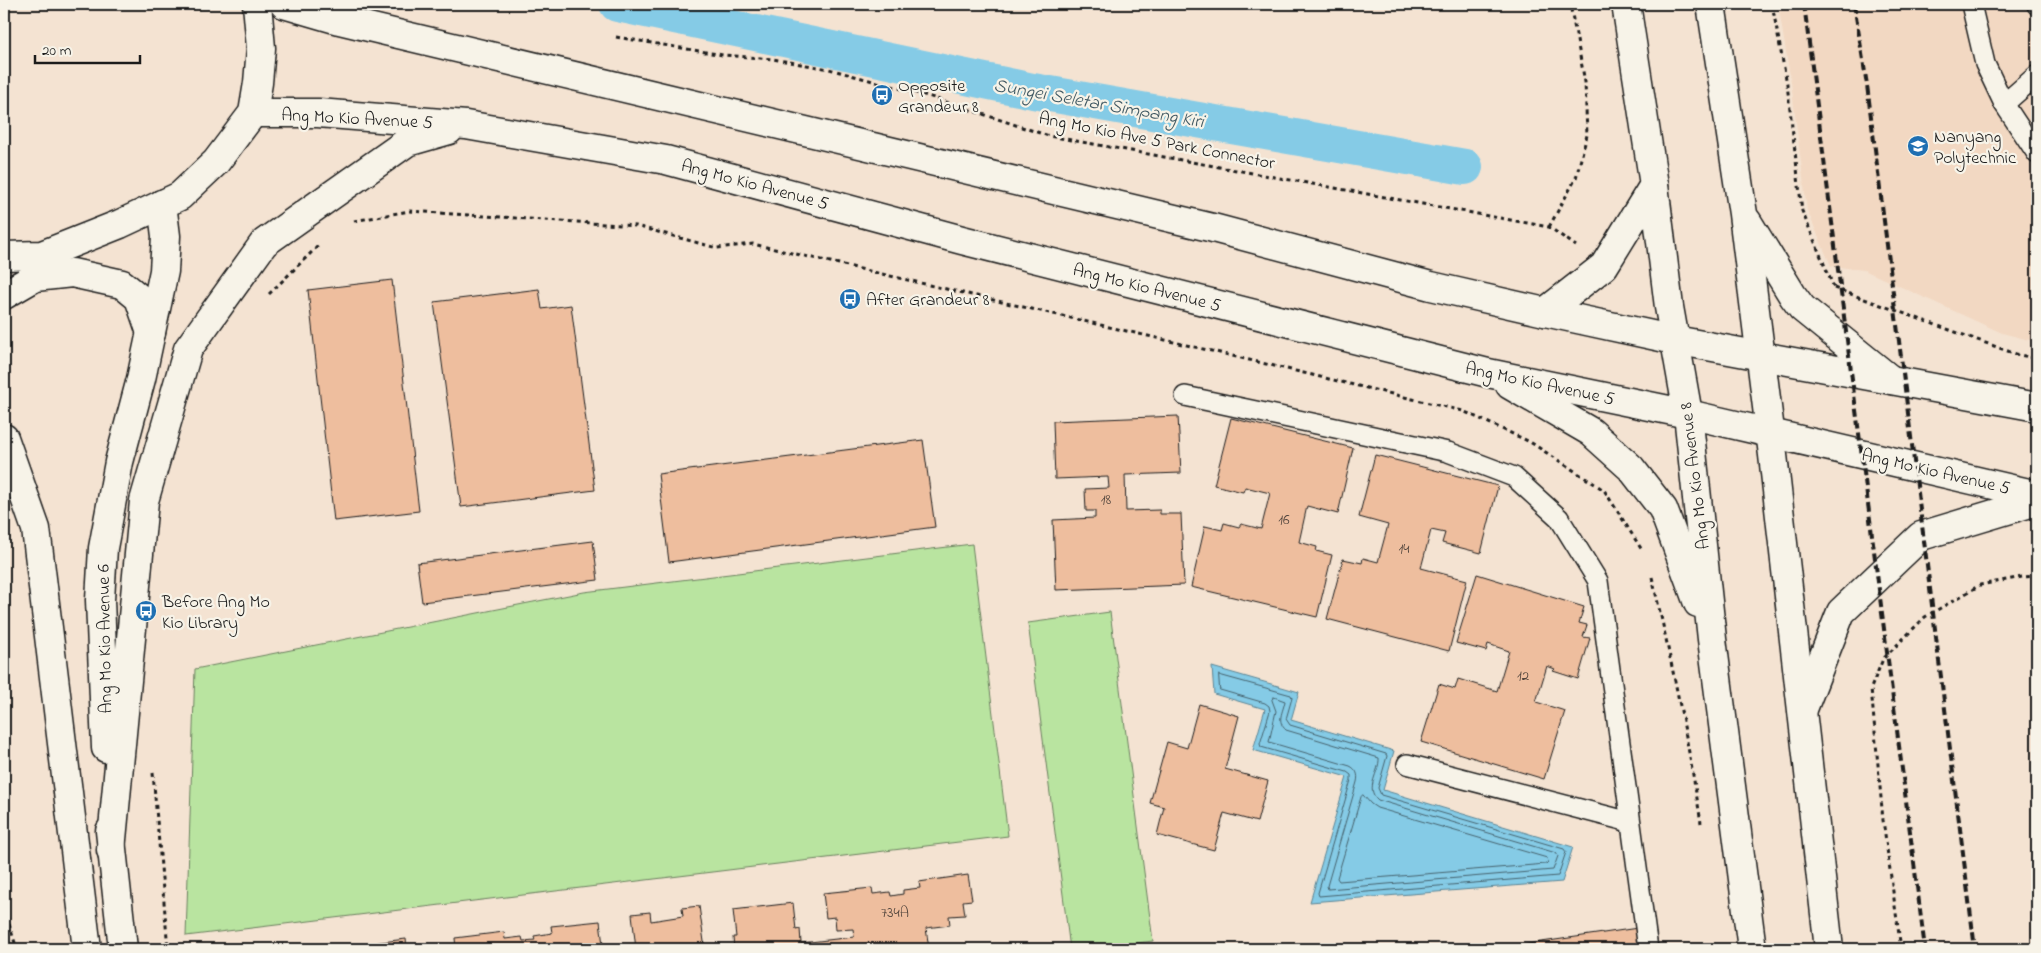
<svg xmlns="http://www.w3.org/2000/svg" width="2041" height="953" font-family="'Indie Flower',sans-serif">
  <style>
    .built { fill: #f2d8c2 }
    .green { fill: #b9e4a0; stroke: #6a805e }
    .water { fill: #85cbe6; stroke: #5b8595 }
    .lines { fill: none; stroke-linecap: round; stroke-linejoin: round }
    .shore { stroke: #46626d; stroke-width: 1 }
    .canal { stroke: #85cbe6; stroke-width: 36 }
    .building { fill: #eebe9e; stroke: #1c1c1c }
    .service-casing { stroke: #1c1c1c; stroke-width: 22 }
    .primary-casing { stroke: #1c1c1c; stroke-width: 31 }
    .path { stroke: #1c1c1c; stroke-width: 3; stroke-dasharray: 4 4; stroke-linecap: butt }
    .service { stroke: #f7f3e8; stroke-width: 19 }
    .primary { stroke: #f7f3e8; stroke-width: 28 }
    .rail { stroke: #1c1c1c; stroke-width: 4; stroke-dasharray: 8 4; stroke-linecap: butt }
    .labels { text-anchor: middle; stroke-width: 4.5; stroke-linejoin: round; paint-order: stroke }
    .number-label { font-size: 15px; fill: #50443c }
    .poi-label { font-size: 18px; fill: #1c1c1c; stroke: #f7f3e8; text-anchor: start }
    .street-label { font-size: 18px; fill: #1c1c1c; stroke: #f7f3e8 }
    .water-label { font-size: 19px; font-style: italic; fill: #415963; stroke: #f7f3e8 }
  </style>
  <rect width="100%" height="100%" fill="#f4e3d2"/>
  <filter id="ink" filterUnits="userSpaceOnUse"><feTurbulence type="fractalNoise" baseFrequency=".02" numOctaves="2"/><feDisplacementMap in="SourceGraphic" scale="10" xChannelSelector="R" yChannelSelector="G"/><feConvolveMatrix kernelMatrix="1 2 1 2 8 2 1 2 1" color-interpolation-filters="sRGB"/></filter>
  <g filter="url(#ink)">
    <!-- built -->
    <path class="built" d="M1778,4H2037V342L2002,333L1864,270L1831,266L1807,210L1791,82Z"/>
    <!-- green -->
    <g class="green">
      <path d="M972,544L1008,836L186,936L195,669L584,592Z"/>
      <path d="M1110,612L1153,941L1090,949H1070L1028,623Z"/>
    </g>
    <!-- water -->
    <path class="water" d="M1212,667L1299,692L1291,720L1394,751L1383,790L1573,847L1562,882L1310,902L1347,777L1253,750L1265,709L1214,694Z"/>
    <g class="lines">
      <!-- shore -->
      <g class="shore">
        <path d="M1219,675L1291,695L1292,698L1286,719L1290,725L1386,754L1387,756L1378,788L1381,795L1564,849L1566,852L1558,876L1319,896L1318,893L1351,780V775L1347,772L1261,747L1260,744L1270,711L1269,706L1265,703L1220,690Z"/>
        <path d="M1274,697L1285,701C1283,712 1276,721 1286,730L1379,758C1380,772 1364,788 1378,800L1556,853L1558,856L1553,870L1328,889L1327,886L1357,782C1359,774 1356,769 1350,766L1269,742L1276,711L1272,700Z"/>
        <path d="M1363,795L1371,804L1377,808L1547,858L1548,862L1546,864L1339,881L1337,878L1361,797Z"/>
      </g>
      <!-- canal -->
      <path class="canal" d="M617,4L1033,91L1465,167"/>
    </g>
    <!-- building -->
    <g class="building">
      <path d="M392,280L419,511L334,521L308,290Z"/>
      <path d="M539,289L542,309L571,305L595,490L461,507L434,302Z"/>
      <path d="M1178,416L1181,473L1125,475L1126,511L1160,510V514H1181L1184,585L1056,590L1053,520L1095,518V511H1086L1085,489L1109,488L1108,477L1055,479L1053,421Z"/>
      <path d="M1231,418L1353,448L1338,514L1307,506L1299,542L1317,547L1316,551L1332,555L1317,617L1191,587L1205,526L1222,530L1224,523L1239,527L1241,524L1261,529L1270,493L1245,487L1243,492L1214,485Z"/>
      <path d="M923,440L935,527L669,562L658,474Z"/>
      <path d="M1375,455L1498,486L1481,553L1442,543L1445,533L1431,530L1421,568L1467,580L1449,651L1327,619L1343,559L1362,563L1363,558L1378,562L1388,525L1359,517Z"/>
      <path d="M593,541L598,580L422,602L417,563Z"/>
      <path d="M1477,574L1584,607L1579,623L1587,625L1583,637L1590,638L1578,679L1553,671L1555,669L1547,666L1536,702L1565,711L1544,779L1421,742L1439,684L1455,689L1458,679L1497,691L1509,651L1488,644L1486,651L1456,643Z"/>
      <path d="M1199,704L1239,716L1225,769L1268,781L1257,822L1224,813L1214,850L1157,835L1164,807L1150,803L1167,742L1187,748Z"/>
      <path d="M968,875L972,900L963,901L965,915L949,916L950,925L926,928L929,949H870L869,943L828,949H734L733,937H736L733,910L793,903L796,930L800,929L801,943L854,937L853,929L836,930L835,917L826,918L823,893L872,888L873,894L890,892L891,896L903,894V890L920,888L919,882Z"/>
      <path d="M699,906L705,949H636L632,914L650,912L651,921L683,916L682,908Z"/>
      <path d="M600,921L603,945L595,946V949H456L455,938L504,932L505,939L522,937L523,941L535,940L534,936L552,933L551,926Z"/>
      <path d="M1638,928L1641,949H1514V946Z"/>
      <path d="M406,939L407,949H323Z"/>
    </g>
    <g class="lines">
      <!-- service casing -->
      <g class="service-casing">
        <g id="service">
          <path d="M1971,4L1985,64L2004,104L2037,154"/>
          <path d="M2037,4V5"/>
          <path d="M2004,104L2037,75"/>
          <path d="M1185,396L1448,452L1514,477L1559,518L1598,581L1648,949"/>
          <path d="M1407,764L1630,822"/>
        </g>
      </g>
      <!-- primary casing -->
      <g class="primary-casing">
        <g id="primary">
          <path d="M284,4L339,20L1213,228L1431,286L1545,312L1675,340L2037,407"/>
          <path d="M1626,4L1654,185L1669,307L1688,414L1712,639L1752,949"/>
          <path d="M1711,4L1743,214L1773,455L1829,949"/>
          <path d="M253,113H318L466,125L666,160L962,240L1488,373L1688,414L2037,495"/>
          <path d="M1747,221L1793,296L1802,308L1891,380"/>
          <path d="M4,256L42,255L120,224L180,196L216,162L253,113L258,83L261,48L257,4"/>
          <path d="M4,295L35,277L72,273L122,284L139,298L151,333"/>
          <path d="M1545,312L1604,266L1654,185"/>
          <path d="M1510,385L1591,432L1631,468L1663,509L1698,603"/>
          <path d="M4,438L36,529L87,949"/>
          <path d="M1803,709L1841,612L1921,536L2037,501"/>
          <path d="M106,748L100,600L103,548L119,462L141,379L164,271L166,236L162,204"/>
          <path d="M110,831L123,949"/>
          <path d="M111,850L144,501L188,349L264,243L407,142L449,130"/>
        </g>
      </g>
      <!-- path -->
      <g class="path">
        <path d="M1772,4L1787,84L1802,211L1834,288"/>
        <path d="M616,37L723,55L773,59L829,69L928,96L1049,136L1549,227L1576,246"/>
        <path d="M354,221L409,211L636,226L717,248L753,244L1178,343L1463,411L1530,442L1604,490L1642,550"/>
        <path d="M1549,227L1576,178L1587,135L1585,82L1570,4"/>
        <path d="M1834,288L2016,354L2037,359"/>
        <path d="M269,294L318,246"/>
        <path d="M1652,577C1671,659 1688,740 1701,823"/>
        <path d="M4,674L6,699L4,710"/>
        <path d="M153,773L168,949"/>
        <path d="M4,909L17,949"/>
        <path d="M1901,949L1883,820L1871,688L1883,659L1925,617L1980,585L2022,577L2037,576"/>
      </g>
      <!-- service -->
      <use href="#service" class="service"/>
      <!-- primary -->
      <use href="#primary" class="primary"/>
      <!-- rail -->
      <g class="rail">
        <path d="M1804,4L1925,949"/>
        <path d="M1854,4L1867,85L1975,949"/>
      </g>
    </g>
  </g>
  <!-- icons -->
  <defs>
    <g id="bus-disc" transform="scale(1.125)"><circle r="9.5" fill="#1f6fb2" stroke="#f7f3e8"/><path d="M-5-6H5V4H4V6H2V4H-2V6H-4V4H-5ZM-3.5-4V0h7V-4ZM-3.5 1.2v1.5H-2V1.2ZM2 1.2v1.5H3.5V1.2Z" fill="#fff"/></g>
    <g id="university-disc" transform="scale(1.125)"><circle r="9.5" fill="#1f6fb2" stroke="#f7f3e8"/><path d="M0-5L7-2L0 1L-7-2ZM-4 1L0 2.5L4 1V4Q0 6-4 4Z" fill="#fff"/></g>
  </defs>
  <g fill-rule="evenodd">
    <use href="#bus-disc" x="882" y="95"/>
    <use href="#university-disc" x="1918" y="146"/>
    <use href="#bus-disc" x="850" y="299"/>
    <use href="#bus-disc" x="146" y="611"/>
  </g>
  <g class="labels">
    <!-- number labels -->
    <g class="number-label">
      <text x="1106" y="504">18</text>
      <text x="1284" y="524">16</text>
      <text x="1404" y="553">14</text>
      <text x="1523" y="680">12</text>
      <text x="895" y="917">734A</text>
    </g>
    <!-- poi labels -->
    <g class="poi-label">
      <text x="898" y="91">Opposite<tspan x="898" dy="21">Grandeur 8</tspan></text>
      <text x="1934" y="142">Nanyang<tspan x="1934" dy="21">Polytechnic</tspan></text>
      <text x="866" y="305">After Grandeur 8</text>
      <text x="162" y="607">Before Ang Mo<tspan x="162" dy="21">Kio Library</tspan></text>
    </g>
    <!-- street labels -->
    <g class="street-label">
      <text transform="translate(357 118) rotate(3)" y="6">Ang Mo Kio Avenue 5</text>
      <text transform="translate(1157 140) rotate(11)" y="6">Ang Mo Kio Ave 5 Park Connector</text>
      <text transform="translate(755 184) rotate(15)" y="6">Ang Mo Kio Avenue 5</text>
      <text transform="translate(1147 287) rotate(14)" y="6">Ang Mo Kio Avenue 5</text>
      <text transform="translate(1540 383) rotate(12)" y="6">Ang Mo Kio Avenue 5</text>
      <text transform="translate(1936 471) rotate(13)" y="6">Ang Mo Kio Avenue 5</text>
      <text transform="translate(1694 476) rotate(-97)" y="6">Ang Mo Kio Avenue 8</text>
      <text transform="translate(104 639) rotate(-91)" y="6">Ang Mo Kio Avenue 6</text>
    </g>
    <!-- water labels -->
    <g class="water-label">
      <text transform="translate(1099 102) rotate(10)" y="7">Sungei Seletar Simpang Kiri</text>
    </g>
  </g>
  <!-- margin -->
  <rect width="2041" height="953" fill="none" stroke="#f7f3e8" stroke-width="20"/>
  <rect x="10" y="10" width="2021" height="933" fill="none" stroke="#1c1c1c" stroke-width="2" filter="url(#ink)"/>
  <!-- scale -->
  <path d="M35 55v8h105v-8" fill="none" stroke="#1c1c1c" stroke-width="2.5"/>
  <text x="42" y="55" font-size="15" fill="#1c1c1c" stroke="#f7f3e8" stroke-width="4" paint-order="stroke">20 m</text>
</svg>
